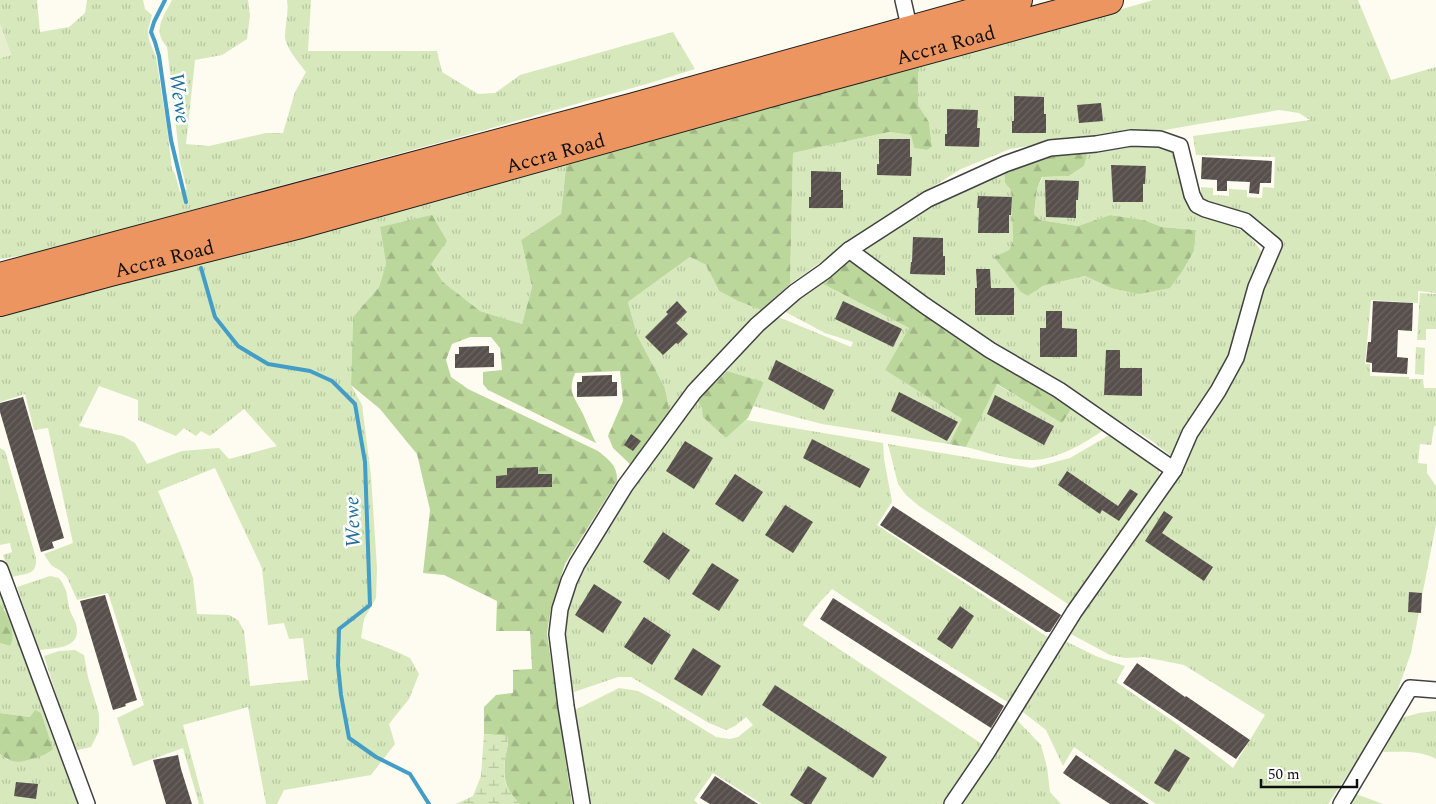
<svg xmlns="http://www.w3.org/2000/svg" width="1436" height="804" font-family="Spectral,serif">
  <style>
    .grass { fill: url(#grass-tufts); fill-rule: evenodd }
    .forest { fill: url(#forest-firs) }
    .wetland { fill: url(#wetland-marsh) }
    .pitch { fill: #e6efcd }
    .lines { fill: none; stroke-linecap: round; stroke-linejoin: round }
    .stream { stroke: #439dc7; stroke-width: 4 }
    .building { fill: url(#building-hatch) }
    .street-casing { stroke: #424242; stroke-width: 18 }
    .highway-casing { stroke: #202020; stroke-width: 30 }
    .street { stroke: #fff; stroke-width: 15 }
    .highway { stroke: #ed9561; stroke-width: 28 }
    .labels { text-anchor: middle; stroke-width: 5; stroke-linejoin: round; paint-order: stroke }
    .street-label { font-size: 20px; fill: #0f0f0f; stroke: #fff }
    .water-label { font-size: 21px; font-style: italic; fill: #1e6f9b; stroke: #fff }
  </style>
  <defs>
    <pattern id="grass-tufts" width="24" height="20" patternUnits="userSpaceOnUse" patternTransform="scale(1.25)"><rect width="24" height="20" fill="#d6e8bc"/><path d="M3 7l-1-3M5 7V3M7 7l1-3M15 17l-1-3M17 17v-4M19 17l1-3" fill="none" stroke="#b6c6a0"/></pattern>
    <pattern id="forest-firs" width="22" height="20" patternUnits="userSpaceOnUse" patternTransform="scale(1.25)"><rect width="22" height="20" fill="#bcd79c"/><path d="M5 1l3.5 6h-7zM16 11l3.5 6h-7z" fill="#a0b785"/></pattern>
    <pattern id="wetland-marsh" width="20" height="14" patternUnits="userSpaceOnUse" patternTransform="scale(1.25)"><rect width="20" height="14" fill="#d6e8bc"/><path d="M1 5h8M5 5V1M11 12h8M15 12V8" fill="none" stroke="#b6c6a0"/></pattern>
    <pattern id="building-hatch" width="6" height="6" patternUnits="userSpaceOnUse" patternTransform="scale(1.25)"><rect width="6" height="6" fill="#574f4c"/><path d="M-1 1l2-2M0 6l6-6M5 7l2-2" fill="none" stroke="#6a6461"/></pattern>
  </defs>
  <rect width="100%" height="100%" fill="#fefbf1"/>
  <!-- grass -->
  <g class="grass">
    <path d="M0,0H37L40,32L69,27L85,13L87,0H143L145,9L152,15L148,30L149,40L156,57L167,128L172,169L175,174L180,192L187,189L180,162L167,47C152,30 163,18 172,0H248L250,15L247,39L222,55L195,60L186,144L209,146L266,133H283L295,92L306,72C299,63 286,48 285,37C285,24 289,13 287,0H311L308,51H437L442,72L478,94L495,93L520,75L673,32L695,69L650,83L467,135L184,212L55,250L0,259V58L11,55L0,24Z"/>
    <path d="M1153,0H1358L1391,80L1436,67V293L1418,291V303L1371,300L1365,364H1370V376L1409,377V379H1423L1424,388H1436V425L1434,427L1431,445L1420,444L1418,463L1427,464V473L1436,486V524L1411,653L1393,703L1365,749L1328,804H1156L1074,747L1063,766L1046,730L1019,709L1065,641L1098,657L1125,666L1116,682L1173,721L1233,768L1265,715L1184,665L1144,657L1125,658L1110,655L1069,633L1158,503L1230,377L1278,243L1260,226L1232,209L1207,205L1201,200V187L1213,188V195L1229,196V189L1247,190V197L1262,198L1263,187L1274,188L1275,157L1196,155L1193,136L1310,120L1299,113L1279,110L1165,130L1111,134L1010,149L961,169L873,225L790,284L793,153L889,132L911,135L914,148L927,150L932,147L929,122L918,105V65L1019,39Z"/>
    <path d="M1148,143L1176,150L1179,160L1181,183L1187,198L1221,220L1246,233L1256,244L1263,254L1229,363L1172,457L1152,441L1025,364L884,268L859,249L923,205L1004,170L1005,183L1011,190L1013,241L1009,250L995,257L1028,296L1043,286L1085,276L1111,288H1170L1182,272L1194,251L1196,230L1162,227L1144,220L1110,215L1078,226L1040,220L1034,214L1037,189L1043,177L1069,176L1084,166L1088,152Z"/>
    <path d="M567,157L561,214L521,240L532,287L522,324L480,311L443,282L431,264L380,227L386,264L379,287L353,317L351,385L362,405L371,476L377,568L376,598L364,619L361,638L393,650L410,658L419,674L409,699L389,724L395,744L371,775L284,790L277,804H266L248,707L183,725L204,804H199L183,748L133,766L117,718L144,705L108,593L77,600L67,577L61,571L51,565L44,554L73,543L48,428L34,430L25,394L0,402V313ZM99,386L138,400V420L176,436L184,428L196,436L201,431L210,436L244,409L277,446L229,459L219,448L182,451L147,464L135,443L123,436L79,426ZM215,468L262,568L268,625L284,623L289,639L303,638L308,680L250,686L244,631L238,620L229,615L197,614L193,578L180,543L158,491Z"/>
    <path d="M690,257L706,265L719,291L738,301L761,310L712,362L670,413L665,388L637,335L628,302Z"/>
    <path d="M819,282L909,328L885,370L962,419L949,444L822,424L753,406L764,382L727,371L750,343L776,316L851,347L853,342L825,333L782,310Z"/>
    <path d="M1420,293L1436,294V329H1426V340H1417Z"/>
    <path d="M1416,347L1425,348L1424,375L1415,374Z"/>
    <path d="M996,384L1062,422L1073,406L1107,428C1086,442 1056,461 1030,460C1008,460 986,452 966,447Z"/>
    <path d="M697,400L726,438L746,420L883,443L884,459L892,502L877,525L1052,640L1009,703L914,643L832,589C821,601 811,611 803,625L982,744L945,804H762L713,773L694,800L698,804H588L573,714L575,710L619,688L638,691L661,703L716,737L730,739L738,737L753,725L746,717L735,726L726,730L709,723L631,677H618L571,693L561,629L563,614L579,576L600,537L640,474Z"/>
    <path d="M1113,433L1158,465C1162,475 1157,480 1152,489L1071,606L919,506L906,495L898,484L888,444L1032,468L1070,458Z"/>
    <path d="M0,448L5,451L36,558C37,576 26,573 11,577L3,555L12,552L10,543L0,545Z"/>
    <path d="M50,576L59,578C68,591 66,592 69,607C70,613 74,618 76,624C83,649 55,648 39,650L17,587Z"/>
    <path d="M0,591L51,733L78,804H0V754L8,760L30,717L0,713V643L10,646L5,610L0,603Z"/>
    <path d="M75,650L84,655L88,677L99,714V731L91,747L74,751L44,656L59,651Z"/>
    <path d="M1436,711V759C1420,750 1401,752 1383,752L1401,718L1419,713Z"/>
    <path d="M1014,717L1041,745L1047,767L1050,792L1061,804H962L959,802Z"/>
    <path d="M1356,794L1383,804H1350Z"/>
  </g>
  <!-- forest -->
  <g class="forest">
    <path d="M918,65V105L929,122L932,147L927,150L914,148L911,135L889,132L793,153L790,284L761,310L738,301L719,291L706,265L690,257L628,302L637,335L665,388L670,413L631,465L613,448L608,436L623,401L620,371L575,373C567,392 575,398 583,414C587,423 591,433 596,443L488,390L483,384V372L502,370L500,348L491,337H470L452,344L446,360L451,377L468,389L598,451C609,460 618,466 617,481L565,564L551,608L547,633L572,804H519C506,788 503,781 505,760C506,751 509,745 507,736L484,734V707L496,695L513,693V670L532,669L530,631H496L497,601L444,575L423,573L430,510L417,454L380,409L351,385L353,317L379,287L386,264L380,227L432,215L447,241L431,264L443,282L480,311L522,324L532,287L521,240L561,214L567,157Z"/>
    <path d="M1088,152L1084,166L1069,176L1042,177L1037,189L1034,214L1040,220L1078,226L1110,215L1144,220L1162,227L1196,230L1194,251L1182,272L1170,288L1139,294L1111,288L1085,276L1043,286L1028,296L1021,292L994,257L1009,250L1013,241L1011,190L1005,183L1004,170L1055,153Z"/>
    <path d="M851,257L1073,406L1062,423L997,384L966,447L949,444L962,419L885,370L909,328L819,282Z"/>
    <path d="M727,371L764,382L748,418L726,438L703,417L702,408L697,400Z"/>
    <path d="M0,603C7,614 17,634 10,646L0,643Z"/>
    <path d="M35,710L41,713L53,749C47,754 42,756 34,758C19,763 13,764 0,754V713L30,717Z"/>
  </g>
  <!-- wetland -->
  <path class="wetland" d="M484,734L507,736C509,745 506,751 505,760C502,781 506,787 519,804H456L473,796L481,776Z"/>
  <!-- pitch -->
  <path class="pitch" d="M0,24L11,55L0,58Z"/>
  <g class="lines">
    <!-- stream -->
    <g class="stream">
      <path d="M165,0L154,22L151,32L155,42L159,56L171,140L186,202"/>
      <path d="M201,268L215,317L238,346L268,364L310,371L332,381L355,404L365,462L370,605L339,629L338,665L341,695L349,738L376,757L410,774L429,804"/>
    </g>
  </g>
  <!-- building -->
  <g class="building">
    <path d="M1014,96L1044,97V114H1046V133H1012V121H1014Z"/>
    <path d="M1101,103L1103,121L1079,123L1077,105Z"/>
    <path d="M947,109L978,110L977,128H980L979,147L945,146V134H947Z"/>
    <path d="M879,139H910V157H912L911,176L877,175V164H879Z"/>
    <path d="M1202,157L1272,161L1271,183H1260L1259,194L1249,193L1250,182L1227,181V191H1217V180L1201,179Z"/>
    <path d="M1111,165L1146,166L1145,184H1143V202H1113Z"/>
    <path d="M811,171L841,172V190H843V208H809V197H811Z"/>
    <path d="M1045,180L1079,181L1078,200H1076V218L1046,217Z"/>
    <path d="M978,196L1012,197L1011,215H1009V233H978L979,208H977Z"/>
    <path d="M913,237L943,238V256H945V275L910,274L911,262H912Z"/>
    <path d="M976,269H990L991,288H1014V315H975V288H977Z"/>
    <path d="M677,301L687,312L676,323L688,334L678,344L676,343L663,355L645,337L668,314L666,312Z"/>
    <path d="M843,301L902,329L893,347L835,319Z"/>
    <path d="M1373,301L1413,303L1412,331L1398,330L1397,357L1408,358L1407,374L1372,372V363L1366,362L1368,342H1371Z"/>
    <path d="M1046,311H1062V328L1077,329V357H1040V328H1046Z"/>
    <path d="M489,346V353H494V367L455,368V354H459V347Z"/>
    <path d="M1106,350H1120V368H1142V396L1104,395Z"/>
    <path d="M776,360L834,390L824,410L768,379Z"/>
    <path d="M612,375V382H617V396L577,397V382H582V376Z"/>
    <path d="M899,392L958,422L947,441L891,411Z"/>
    <path d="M995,395L1054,426L1044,445L987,414Z"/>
    <path d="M23,397L64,538L52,542L54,548L41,552L0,412V403Z"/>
    <path d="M631,434L641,441L633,451L624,445Z"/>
    <path d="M812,439L870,469L860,488L803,458Z"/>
    <path d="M685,441L713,458L694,489L666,471Z"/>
    <path d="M538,467V474H552V487L496,488V476L507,475V468Z"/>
    <path d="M1067,471L1118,506L1130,489L1138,494L1119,521L1102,510L1100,514L1058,485Z"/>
    <path d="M735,474L763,492L743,522L715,504Z"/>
    <path d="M785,505L813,522L793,553L765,535Z"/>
    <path d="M893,506L1061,615L1050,632H1046L880,525Z"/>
    <path d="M1164,511L1173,517L1162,533L1213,567L1204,581L1145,541Z"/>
    <path d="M663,532L690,550L669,580L643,562Z"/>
    <path d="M712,563L739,580L719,611L692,594Z"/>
    <path d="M594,584L622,602L603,633L575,615Z"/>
    <path d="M1409,592L1422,593L1421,613L1408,612Z"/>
    <path d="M105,595L137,700L125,704L126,706L113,710L80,601Z"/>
    <path d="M833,598L1004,706L991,728L820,619Z"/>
    <path d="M960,606L974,616L952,649L937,639Z"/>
    <path d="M644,617L671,635L652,665L624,647Z"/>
    <path d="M693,648L721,666L702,696L674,679Z"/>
    <path d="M1137,663L1185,697L1186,696L1250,740L1236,759L1123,683Z"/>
    <path d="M775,685L887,757L873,778L762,705Z"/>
    <path d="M1175,749L1190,758L1169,792L1154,783Z"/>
    <path d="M178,755L181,769L192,804H166L153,760Z"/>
    <path d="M1076,755L1149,804H1110L1073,780L1063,773Z"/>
    <path d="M808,766L827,778L811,804H804L790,795Z"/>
    <path d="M715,776L758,804H710L700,798Z"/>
    <path d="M16,782L38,784L36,799L14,796Z"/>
  </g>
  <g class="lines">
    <!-- street casing -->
    <g class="street-casing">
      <g id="street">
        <path d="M903,0L911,35"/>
        <path d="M849,250L924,305L990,350L1059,390L1174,470"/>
        <path d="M0,569L87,804"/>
        <path d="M582,804L566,706L557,634L560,609L569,581L577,564L625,486L694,392L757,325L795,292L825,271L849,250L928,199L1005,164L1050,148L1096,144L1131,138L1160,139L1180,146L1192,195L1197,205L1205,209L1245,221L1274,245L1256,287L1236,358L1218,391L1190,433L1174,470L1074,612L986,754L952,804"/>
        <path d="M1341,804L1410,688L1436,690"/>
      </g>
    </g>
    <!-- highway casing -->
    <g class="highway-casing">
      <g id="highway">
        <path d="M0,277L634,107L1018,0"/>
        <path id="s1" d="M0,302L110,272L297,225L787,88L1109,0"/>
      </g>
    </g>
    <!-- street -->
    <use href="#street" class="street"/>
    <!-- highway -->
    <use href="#highway" class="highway"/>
  </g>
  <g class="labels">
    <!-- street labels -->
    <g class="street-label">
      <text dy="7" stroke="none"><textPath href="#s1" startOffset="980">Accra Road</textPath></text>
      <text dy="7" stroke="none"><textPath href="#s1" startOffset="575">Accra Road</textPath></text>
      <text dy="7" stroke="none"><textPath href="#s1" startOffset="170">Accra Road</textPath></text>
    </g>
    <!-- water labels -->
    <g class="water-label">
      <text transform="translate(180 98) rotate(82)" y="7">Wewe</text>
      <text transform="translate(352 522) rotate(-92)" y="7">Wewe</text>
    </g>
  </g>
  <!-- scale -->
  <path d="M1261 779v8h96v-8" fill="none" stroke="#0f0f0f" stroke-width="2.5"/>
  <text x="1268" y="779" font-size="15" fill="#0f0f0f" stroke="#ffffff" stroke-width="4" paint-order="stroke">50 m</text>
</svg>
